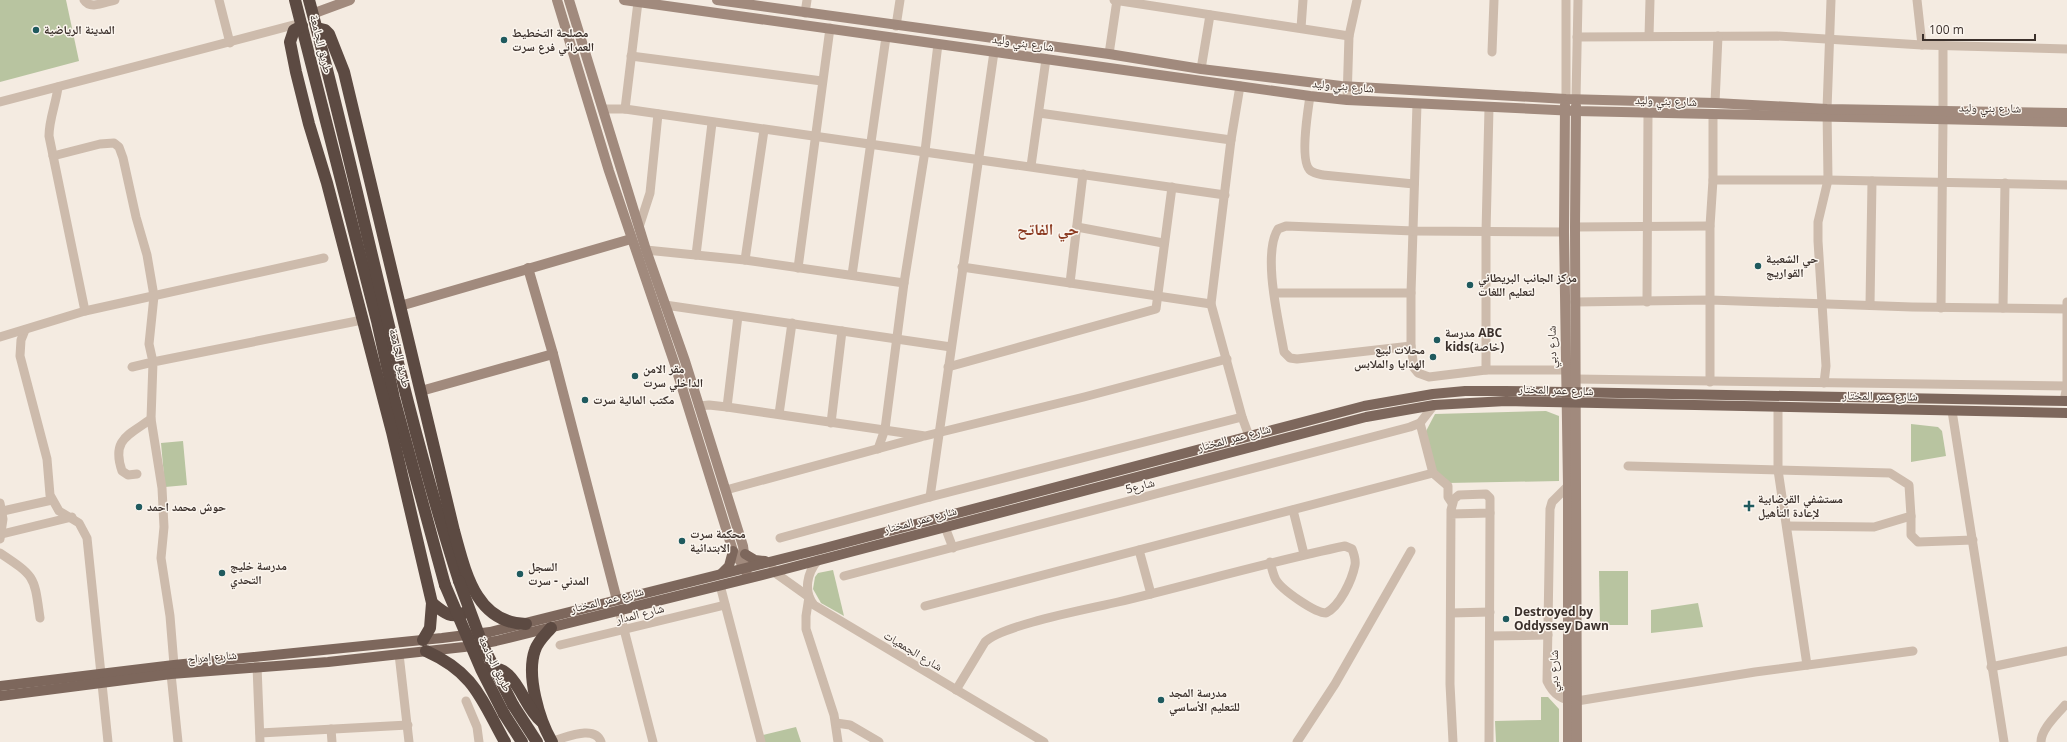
<svg xmlns="http://www.w3.org/2000/svg" width="2067" height="742" font-family="'Open Sans','Noto Naskh Arabic',sans-serif">
  <style>
    .green { fill: #b8c4a0 }
    .lines { fill: none; stroke-linecap: round; stroke-linejoin: round }
    .street { stroke: #cdbbac; stroke-width: 9 }
    .secondary { stroke: #a18a7d; stroke-width: 10 }
    .primary { stroke: #7d675c; stroke-width: 10 }
    .highway { stroke: #5c4a42; stroke-width: 12 }
    .highway-bridge { stroke: #5c4a42; stroke-width: 12 }
    .poi-dot { fill: #1f5a5e; stroke: #fbf5ee; stroke-width: 1.5 }
    .labels { text-anchor: middle; stroke-width: 3; stroke-linejoin: round; paint-order: stroke }
    .poi-label { font-size: 12px; font-weight: bold; fill: #3b302b; stroke: #fbf5ee; text-anchor: start }
    .street-label { font-size: 12px; fill: #3b302b; stroke: #fbf5ee }
    .district-label { font-size: 16px; font-weight: bold; fill: #8c3b22; stroke: #fbf5ee }
  </style>
  <rect width="100%" height="100%" fill="#f4ebe1"/>
  <!-- green -->
  <g class="green">
    <path d="M0,0H66L79,61L0,82Z"/>
    <path d="M1546,411L1559,416V481L1447,483L1436,475L1425,433L1435,414Z"/>
    <path d="M1911,424L1938,427L1942,431L1946,456L1911,462Z"/>
    <path d="M183,441L187,485L165,487L161,443Z"/>
    <path d="M833,570L844,616L821,603L813,589L815,577L818,573Z"/>
    <path d="M1599,571H1628V625H1600Z"/>
    <path d="M1698,603L1703,627L1651,633V610Z"/>
    <path d="M1541,697H1548L1559,709V742H1496L1495,721L1541,720Z"/>
    <path d="M796,727L801,742H763V735Z"/>
  </g>
  <g class="lines">
    <!-- street -->
    <g class="street">
      <path d="M84,0C90,10 105,2 115,0"/>
      <path d="M219,0L230,43"/>
      <path d="M1114,0L1349,36"/>
      <path d="M1917,0L1922,45"/>
      <path d="M805,13L807,0"/>
      <path d="M896,26L900,0"/>
      <path d="M1301,28L1303,0"/>
      <path d="M1649,36L1650,0"/>
      <path d="M1577,37L1777,36L1922,45L2067,49"/>
      <path d="M1492,52L1494,0"/>
      <path d="M1109,54L1117,0"/>
      <path d="M631,56L822,81"/>
      <path d="M1201,69L1210,15"/>
      <path d="M1240,86L1231,140L1211,304L1242,417L1249,436"/>
      <path d="M1310,96C1308,110 1299,163 1311,171C1314,173 1319,174 1323,175L1414,184"/>
      <path d="M1566,99V0"/>
      <path d="M1576,99L1578,0"/>
      <path d="M1347,100L1349,36L1357,0"/>
      <path d="M0,102L301,23"/>
      <path d="M1715,103L1718,36"/>
      <path d="M1417,104L1411,293V346L1414,368L1418,373L1429,377L1486,370H1565"/>
      <path d="M603,109H625L1225,195"/>
      <path d="M625,109L638,2"/>
      <path d="M1943,111V46"/>
      <path d="M1039,113L1231,140"/>
      <path d="M53,156L100,144L114,143L119,147L123,158L136,217L147,255L154,296L149,344L153,362L132,367"/>
      <path d="M1031,166L1046,59"/>
      <path d="M1713,180H1828L2067,185"/>
      <path d="M639,227L650,193L658,114"/>
      <path d="M1077,227L1163,243"/>
      <path d="M1575,227L1710,226"/>
      <path d="M646,250L745,260L904,283"/>
      <path d="M696,255L712,123"/>
      <path d="M745,260L764,130"/>
      <path d="M962,267L1211,304"/>
      <path d="M798,268L830,28"/>
      <path d="M852,275L886,37"/>
      <path d="M1070,283L1083,174"/>
      <path d="M1275,293H1411"/>
      <path d="M1575,302L1710,300L1912,307L2067,309"/>
      <path d="M1647,302L1648,113"/>
      <path d="M665,305L951,347"/>
      <path d="M1870,305L1872,181"/>
      <path d="M1941,308L1943,120"/>
      <path d="M2003,308L2005,183"/>
      <path d="M85,311L324,258"/>
      <path d="M25,330L21,340L20,356L47,459L50,495L59,511L79,523L87,538L108,742"/>
      <path d="M0,337L85,311L49,136C49,119 56,104 58,87"/>
      <path d="M1411,346L1297,359L1290,358L1284,352C1279,322 1262,255 1278,229L1286,226L1414,231L1564,232"/>
      <path d="M948,367L1156,309L1172,187"/>
      <path d="M1486,370V232L1489,108"/>
      <path d="M1576,379L2067,386"/>
      <path d="M1710,382V226L1713,180V115"/>
      <path d="M1824,383L1826,366L1818,241V222L1828,180L1827,109L1831,0"/>
      <path d="M2064,401L2067,386V302"/>
      <path d="M699,406L709,405L727,407L925,436L1084,397L1227,359"/>
      <path d="M727,407L738,316"/>
      <path d="M1778,408V470L1807,665"/>
      <path d="M1952,411L2004,742"/>
      <path d="M779,414L792,323"/>
      <path d="M831,423L842,331"/>
      <path d="M1420,423L1433,473L1448,486V497L1452,503"/>
      <path d="M878,449L885,429L904,283L925,151L938,44"/>
      <path d="M1628,466L1890,473L1909,485L1911,516L1874,527L1787,526"/>
      <path d="M137,474L128,475L122,471C111,439 129,435 151,419"/>
      <path d="M1568,486L1552,502L1550,509L1547,681C1553,694 1563,701 1577,701L1755,672L1913,651"/>
      <path d="M726,490L921,437"/>
      <path d="M930,497L994,52"/>
      <path d="M0,503L3,519L0,539"/>
      <path d="M1293,510L1304,554"/>
      <path d="M3,511L52,500"/>
      <path d="M1451,514L1490,513V498L1486,494L1459,495L1454,499L1451,510L1450,684L1453,742"/>
      <path d="M1911,516V535L1918,542L1973,540"/>
      <path d="M945,527L953,548"/>
      <path d="M2,534L72,517"/>
      <path d="M780,538L930,497L1242,417"/>
      <path d="M1139,550L1151,594"/>
      <path d="M0,553C36,577 34,576 40,618"/>
      <path d="M818,560C807,573 803,591 814,605L1044,742"/>
      <path d="M773,569L774,572L809,597L806,616V629L834,715L838,742"/>
      <path d="M844,576L1410,427L1420,423L1434,405"/>
      <path d="M720,585L761,742"/>
      <path d="M925,606L1433,473"/>
      <path d="M619,610L653,742"/>
      <path d="M1451,613L1490,612"/>
      <path d="M1490,636L1548,635"/>
      <path d="M560,645L725,605"/>
      <path d="M399,654L409,742"/>
      <path d="M174,665L170,616L161,558L164,527L162,488L151,419L153,362L362,320"/>
      <path d="M257,666L260,742"/>
      <path d="M1991,667L2067,651"/>
      <path d="M171,674L178,742"/>
      <path d="M956,690L985,642C1002,625 1089,609 1118,602C1193,584 1268,562 1345,546L1352,549C1354,554 1356,559 1355,565C1352,580 1340,606 1326,613C1315,613 1282,590 1276,580C1273,575 1272,568 1270,562"/>
      <path d="M466,701L477,727L479,742"/>
      <path d="M836,723L850,725L879,742"/>
      <path d="M331,729L332,742"/>
      <path d="M260,733L408,725"/>
      <path d="M552,741C565,738 595,724 601,742"/>
      <path d="M1297,742L1335,684L1411,551"/>
      <path d="M1489,742L1490,513"/>
      <path d="M2041,742C2041,729 2057,715 2065,705"/>
    </g>
    <!-- secondary -->
    <g class="secondary">
      <path d="M557,0L609,171L675,365L733,551L745,568"/>
      <path d="M569,0L646,250L685,361L743,546L747,576"/>
      <path d="M624,0L1310,96L1347,100L1576,111L2067,122"/>
      <path d="M717,0L1109,54L1201,69L1341,86L1566,99L1715,103L1827,109L2067,113"/>
      <path d="M312,14L350,0"/>
      <path d="M1565,105L1564,232L1568,486V742"/>
      <path d="M1576,106L1575,227L1577,742"/>
      <path d="M528,268L553,354L617,600"/>
      <path d="M400,306L631,239"/>
      <path d="M421,391L553,354"/>
    </g>
    <!-- primary -->
    <g class="primary">
      <path d="M745,554L755,560L765,561"/>
      <path d="M722,573L729,566L733,551"/>
      <path d="M0,686L174,665L442,638L490,632L821,549L1364,406L1433,394L1465,391H1505L2067,401"/>
      <path d="M0,696L171,674L328,662L464,647L496,641L774,572L1366,417L1434,405L1506,401L2067,413"/>
    </g>
    <!-- highway -->
    <g class="highway">
      <path d="M295,0L377,321L394,398L445,585"/>
      <path d="M309,0C361,193 398,391 459,581"/>
      <path d="M302,26L294,30L290,42L296,72L309,124L327,183L392,432L432,603L430,628L423,640"/>
      <path d="M317,28L325,30L329,34L344,72L454,531C465,570 475,623 526,624"/>
      <path d="M432,603C443,612 451,620 466,612"/>
      <path d="M551,628C545,635 538,641 535,650C526,675 539,720 552,742"/>
      <path d="M426,651C475,673 481,699 505,742"/>
      <path d="M486,670C515,660 522,706 541,721"/>
      <path d="M513,705L537,742"/>
      <path d="M504,714L522,742"/>
    </g>
    <!-- highway-bridge -->
    <g class="highway-bridge">
      <path d="M459,581L483,646L513,705"/>
      <path d="M445,585L481,669L504,714"/>
    </g>
  </g>
  <!-- markers -->
  <g class="poi-dot">
    <circle cx="36" cy="30" r="4"/>
    <circle cx="504" cy="40" r="4"/>
    <circle cx="1758" cy="266" r="4"/>
    <circle cx="1470" cy="285" r="4"/>
    <circle cx="1437" cy="340" r="4"/>
    <circle cx="1433" cy="357" r="4"/>
    <circle cx="635" cy="376" r="4"/>
    <circle cx="585" cy="400" r="4"/>
    <path d="M1747 500h4v4h4v4h-4v4h-4v-4h-4v-4h4z"/>
    <circle cx="139" cy="507" r="4"/>
    <circle cx="682" cy="541" r="4"/>
    <circle cx="222" cy="573" r="4"/>
    <circle cx="520" cy="574" r="4"/>
    <circle cx="1506" cy="619" r="4"/>
    <circle cx="1161" cy="700" r="4"/>
  </g>
  <g class="labels">
    <!-- poi labels -->
    <g class="poi-label">
      <text x="44" y="34">المدينة الرياضية</text>
      <text x="512" y="37">مصلحة التخطيط<tspan x="512" dy="14">العمراني فرع سرت</tspan></text>
      <text x="1766" y="263">حي الشعبية<tspan x="1766" dy="14">القواريج</tspan></text>
      <text x="1478" y="282">مركز الجانب البريطاني<tspan x="1478" dy="14">لتعليم اللغات</tspan></text>
      <text x="1445" y="337">مدرسة ABC<tspan x="1445" dy="14">kids(خاصة)</tspan></text>
      <text x="1425" y="354" text-anchor="end">محلات لبيع<tspan x="1425" dy="14">الهدايا والملابس</tspan></text>
      <text x="643" y="373">مقر الامن<tspan x="643" dy="14">الداخلي سرت</tspan></text>
      <text x="593" y="404">مكتب المالية سرت</text>
      <text x="1758" y="503">مستشفي القرضابية<tspan x="1758" dy="14">لإعادة التأهيل</tspan></text>
      <text x="147" y="511">حوش محمد احمد</text>
      <text x="690" y="538">محكمة سرت<tspan x="690" dy="14">الابتدائية</tspan></text>
      <text x="230" y="570">مدرسة خليج<tspan x="230" dy="14">التحدي</tspan></text>
      <text x="528" y="571">السجل<tspan x="528" dy="14">المدني - سرت</tspan></text>
      <text x="1514" y="616">Destroyed by<tspan x="1514" dy="14">Oddyssey Dawn</tspan></text>
      <text x="1169" y="697">مدرسة المجد<tspan x="1169" dy="14">للتعليم الأساسي</tspan></text>
    </g>
    <!-- street labels -->
    <g class="street-label">
      <text transform="translate(1023 43) rotate(8)" y="4">شارع بني وليد</text>
      <text transform="translate(321 44) rotate(76)" y="4">طريق الجامعة</text>
      <text transform="translate(1343 86) rotate(5)" y="4">شارع بني وليد</text>
      <text transform="translate(1666 101) rotate(2)" y="4">شارع بني وليد</text>
      <text transform="translate(1990 108) rotate(1)" y="4">شارع بني وليد</text>
      <text transform="translate(1552 347) rotate(-91)" y="4">شارع دبي</text>
      <text transform="translate(400 358) rotate(77)" y="4">طريق الجامعة</text>
      <text transform="translate(1556 390) rotate(2)" y="4">شارع عمر المختار</text>
      <text transform="translate(1880 396) rotate(1)" y="4">شارع عمر المختار</text>
      <text transform="translate(1234 438) rotate(-15)" y="4">شارع عمر المختار</text>
      <text transform="translate(1140 486) rotate(-15)" y="4">شارع5</text>
      <text transform="translate(920 520) rotate(-15)" y="4">شارع عمر المختار</text>
      <text transform="translate(607 600) rotate(-14)" y="4">شارع عمر المختار</text>
      <text transform="translate(640 614) rotate(-14)" y="4">شارع المدار</text>
      <text transform="translate(913 651) rotate(31)" y="4">شارع الجمعيات</text>
      <text transform="translate(212 657) rotate(-5)" y="4">شارع إمراح</text>
      <text transform="translate(495 664) rotate(64)" y="4">طريق الجامعة</text>
      <text transform="translate(1554 671) rotate(-90)" y="4">شارع دبي</text>
    </g>
    <!-- district labels -->
    <g class="district-label">
      <text x="1048" y="235">حي الفاتح</text>
    </g>
  </g>
  <!-- scale -->
  <path d="M1923 34v6h112v-6" fill="none" stroke="#3b302b" stroke-width="2"/>
  <text x="1929" y="34" font-size="12" fill="#3b302b" stroke="#fbf5ee" stroke-width="3" paint-order="stroke">100 m</text>
</svg>
